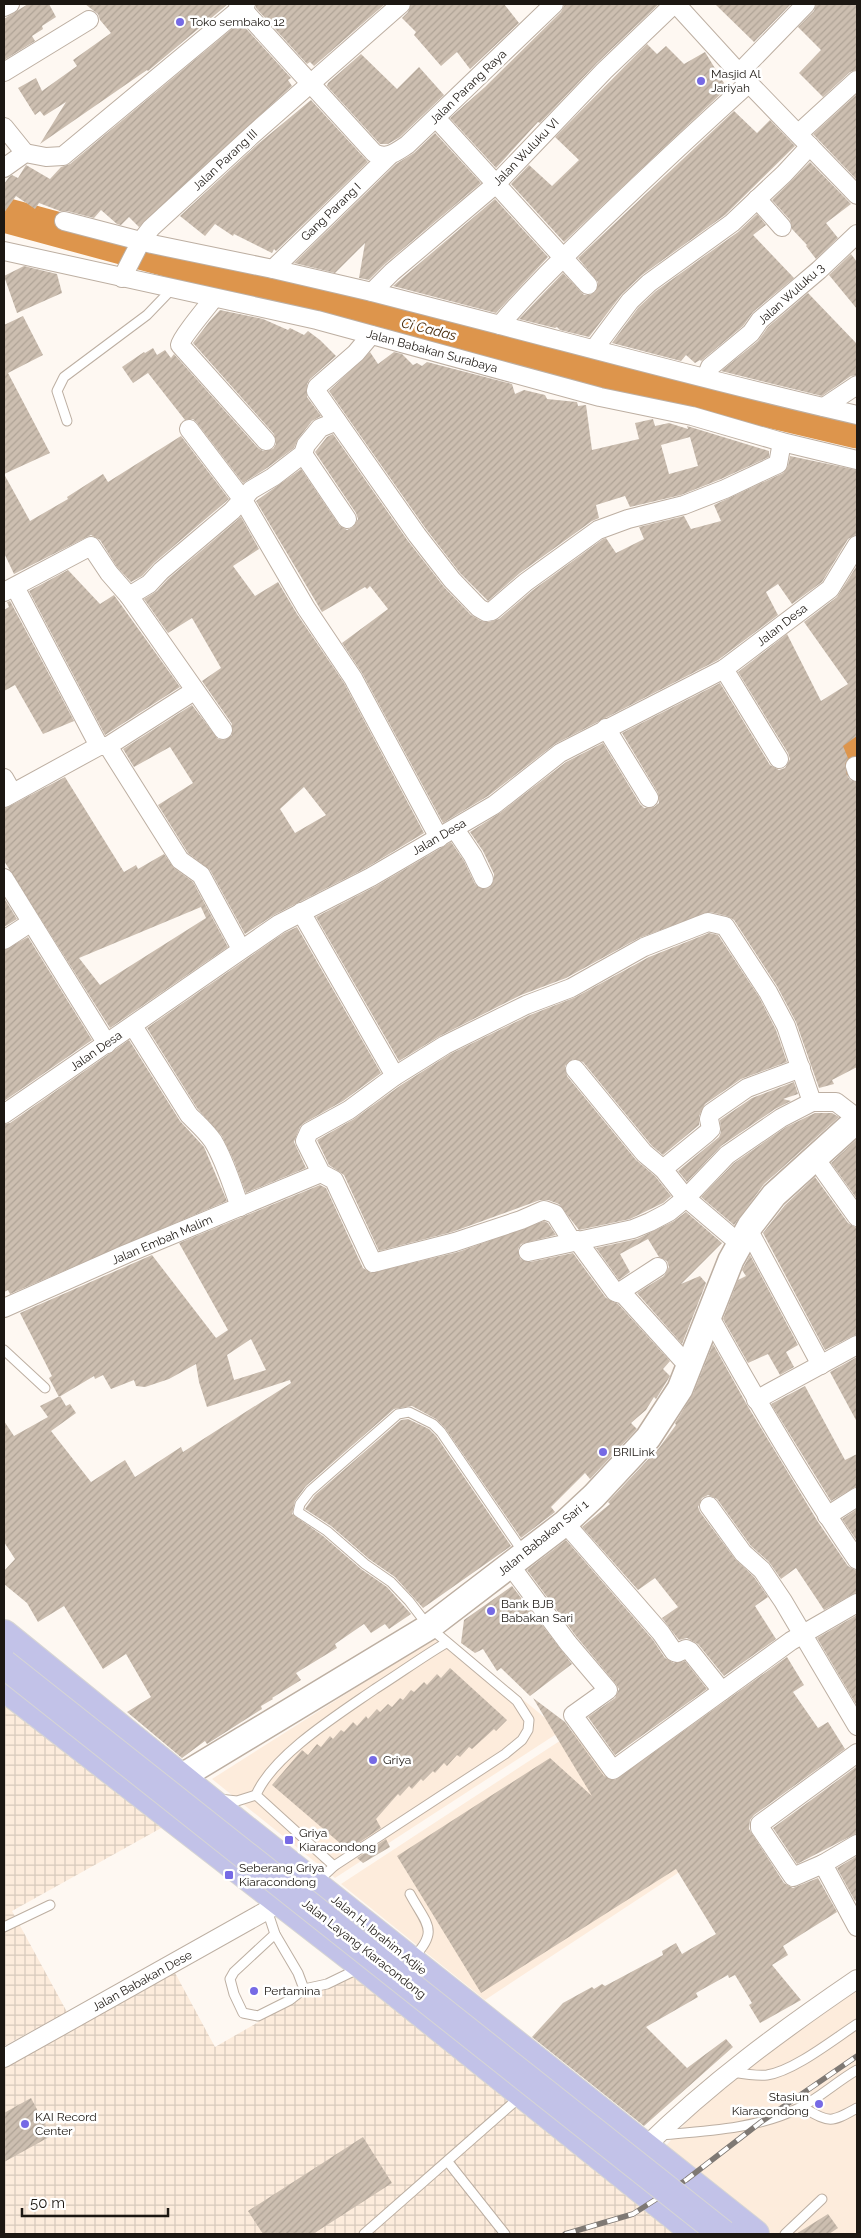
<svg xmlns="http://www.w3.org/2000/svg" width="861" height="2238" font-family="Raleway,sans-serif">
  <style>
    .built { fill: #fdecdc }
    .industrial { fill: url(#industrial-grid) }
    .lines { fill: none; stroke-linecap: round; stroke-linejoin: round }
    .river { stroke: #dd954c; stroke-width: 35 }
    .building { fill: url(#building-hatch); fill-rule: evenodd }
    .lane-casing { stroke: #bdafa2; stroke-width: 11 }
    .street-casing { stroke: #bdafa2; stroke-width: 20 }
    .secondary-casing { stroke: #bdafa2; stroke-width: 28 }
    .primary-casing { stroke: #d6d5d4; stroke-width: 30 }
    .lane { stroke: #fff; stroke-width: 9 }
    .street { stroke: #fff; stroke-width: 18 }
    .secondary { stroke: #fff; stroke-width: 25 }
    .primary { stroke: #c2c2e8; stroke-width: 28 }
    .rail-casing { stroke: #7f7974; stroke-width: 5.5 }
    .rail { stroke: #fff; stroke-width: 4; stroke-dasharray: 11; stroke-linecap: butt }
    .primary-bridge-casing { stroke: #d6d5d4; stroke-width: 30; stroke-linecap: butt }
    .primary-bridge { stroke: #c2c2e8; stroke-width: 28 }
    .poi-dot { fill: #766ae5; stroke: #fff; stroke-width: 2 }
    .labels { text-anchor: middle; stroke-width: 5; stroke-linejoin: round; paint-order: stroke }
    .poi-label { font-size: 12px; fill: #1c1712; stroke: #fff; text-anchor: start }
    .street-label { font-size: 12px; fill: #1c1712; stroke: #fff }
    .water-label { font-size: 14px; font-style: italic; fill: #482b0b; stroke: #fff }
  </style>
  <defs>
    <pattern id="industrial-grid" width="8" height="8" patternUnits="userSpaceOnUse" patternTransform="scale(1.25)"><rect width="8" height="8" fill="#fdecdc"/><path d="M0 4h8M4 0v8" fill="none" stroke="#d8cabc"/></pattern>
    <pattern id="building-hatch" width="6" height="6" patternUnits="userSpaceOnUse" patternTransform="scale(1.25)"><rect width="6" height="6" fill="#ccbeb0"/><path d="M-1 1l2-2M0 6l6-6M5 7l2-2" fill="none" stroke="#afa396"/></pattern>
  </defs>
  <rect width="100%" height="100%" fill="#fef8f2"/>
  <!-- built -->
  <g class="built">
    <path d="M442,1633L561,1731L335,1878L212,1779Z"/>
    <path d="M578,1729L610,1775L598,1787L716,1848L485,2000L341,1884Z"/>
    <path d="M857,1989V2234H772L665,2147L699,2107L795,2029Z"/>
  </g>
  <!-- industrial -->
  <g class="industrial">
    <path d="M4,1681L181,1817L12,1911L67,2012L4,2046Z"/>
    <path d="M356,1966L681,2234H4V2065L174,1971L215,2047Z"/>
  </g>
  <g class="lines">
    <!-- river -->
    <g class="river">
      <path d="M4,215L417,327L857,431"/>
      <path d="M805,776L831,765L857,749"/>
    </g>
  </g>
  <!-- building -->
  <g class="building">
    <path d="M28,4H49L56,17L42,26L43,29L32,36L35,41L4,60V19Z"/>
    <path d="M85,4H228L148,71L147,70L40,144L66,102L44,116L40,111L35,115L18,88L36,78L42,91L77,66L73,60L111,33L100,20L98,14Z"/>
    <path d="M256,4H385L314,66L310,62L307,64L256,8Z"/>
    <path d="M411,4H504L519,23L470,69L457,52L441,66L414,35L416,32L402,18L408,12Z"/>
    <path d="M565,4H659L597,63L540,123L538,122L496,168L450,118L485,87L561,12Z"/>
    <path d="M715,4H791L754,42Z"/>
    <path d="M816,4H857V70L850,72L823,97L799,73L821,50L798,27L814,11Z"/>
    <path d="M240,22L291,78L288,80L292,86L139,227L129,217L121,225L117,224L101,210L94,218L67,211H60L39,203L35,209L16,196L4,213V184L9,177L12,175L18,178L26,165L50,179L61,167L70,164Z"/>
    <path d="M647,44L657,54L666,46L684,64L705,52L727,88L564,242L511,184L529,165L552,186L579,160L555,137Z"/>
    <path d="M361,54L397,89L419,67L444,95L400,137L388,144H380L327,86L328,83Z"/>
    <path d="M857,94V180L813,134Z"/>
    <path d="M311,100L368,162L276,251L274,249L272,253L234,234L233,236L215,224L205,236L180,216L258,144Z"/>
    <path d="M734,111L757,133L770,120L795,146L725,215L642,275L622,294L589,337L560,330L557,327L555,328L519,319L563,273L584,295H590L595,292L598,282L578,258Z"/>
    <path d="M435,133L481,183L385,264L369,280L359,278L365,243L335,273L294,263L396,164L414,153Z"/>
    <path d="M810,162L851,204L826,223L838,238L816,259L806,246L807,245L792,229L790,220L772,200Z"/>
    <path d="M495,199L548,257L496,313L393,286Z"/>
    <path d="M757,214L766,225L753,235L794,278L753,312L743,326L701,361L700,360L695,363L686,355L681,361L612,343L638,308L656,291L738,232Z"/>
    <path d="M851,254L857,262V309L829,275Z"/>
    <path d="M24,266L57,274L62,293L17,313L4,276Z"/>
    <path d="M808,293L857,344V375L851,376L822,396L721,371L758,341L768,327Z"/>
    <path d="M220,310L263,319L288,330L290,328L304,335L308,331L320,340L336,356L310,379L307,384V397L321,416L312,421L298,439L294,448L267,468L243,483L197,423L193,419L185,420L148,373L133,383L122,367L144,352L145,353L153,348L157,355L165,350L171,358L174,354L258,448L263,451L273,449L276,444L274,434L193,343L209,322Z"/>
    <path d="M23,316L43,355L8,373L50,453L4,474L30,521L68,499L67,497L103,474L108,482L181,436L229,499L154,563L142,576L131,582L117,567L100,540L91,535L14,574L4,553V325Z"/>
    <path d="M370,352L378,364L394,352L402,354L413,365L417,363L422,366L427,362L512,384L515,394L524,390L545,395L547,399L577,402L578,406L586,405L592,450L639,439L635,423L653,419L655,426L669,423L688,429L687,426L769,451V457L721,479L681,495L630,507L625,496L596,505L599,518L592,521L520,573L488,601L460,573L426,529L329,391ZM690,437L698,466L669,474L661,445Z"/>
    <path d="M333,434L408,541L444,587L471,615L481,621L488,622L499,619L533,590L603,539L606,538L616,553L644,539L639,527L684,516L691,529L721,521L714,505L783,473L788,466L790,456L857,470V534L848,539L822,582L792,604L778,584L766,592L778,615L718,660L555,744L488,796L443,823L362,673L342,643L388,609L370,586L367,589L365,587L322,612L256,501L301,469L339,525L347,530L353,527L358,519L356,513L315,452L327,437Z"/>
    <path d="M241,517L259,549L233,566L255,596L278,582L297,614L344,683L424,833L366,868L274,915L245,934L210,870L188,853L158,805L193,783L170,747L134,767L123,749L192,705L218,739L224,740L232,735V724L202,681L221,668L192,618L168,633L144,599L157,591L168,579ZM304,787L326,815L295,833L280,809Z"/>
    <path d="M856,567L857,736L843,746L848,758L845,764L847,775L850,780L857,782V1067L832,1080L834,1084L819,1088L796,1022L777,986L734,920L727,916L710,912L639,938L566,978L521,995L440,1036L399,1061L316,917L376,886L451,842L464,861L475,884L483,889L489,888L494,880V874L483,851L470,832L500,813L566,762L603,743L640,804L644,808L654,807L659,803L658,793L622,733L720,683L770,765L779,770L785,768L790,759L788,753L738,672L787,634L821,701L848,684L804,622L837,597Z"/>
    <path d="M68,570L100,604L114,595L180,687L105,735L29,591Z"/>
    <path d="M10,601L74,721L43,734L15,685L4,691V610L9,607L7,602Z"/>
    <path d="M65,777L124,872L136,865L138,869L164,854L174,868L193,882L228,947L110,1028L4,861V809ZM201,907L206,918L100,985L79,958Z"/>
    <path d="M4,898L17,919L4,927Z"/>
    <path d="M297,927L381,1073L343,1101L304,1123L300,1127L294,1142L306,1168L246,1193L234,1161L222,1136L197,1108L147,1028L284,933Z"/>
    <path d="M709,933L718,935L759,997L776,1030L787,1062L741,1079L705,1104L699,1116V1125L663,1155L652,1146L583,1062L573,1059L565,1066L567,1076L636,1160L655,1176L671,1196L663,1203L630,1219L579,1230L559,1204L548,1200H540L452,1232L379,1251L344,1175L329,1165L317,1140L354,1119L401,1085L450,1054L530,1015L576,997L649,957Z"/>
    <path d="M28,937L92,1040L4,1101V950Z"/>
    <path d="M129,1040L180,1121L204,1147L227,1201L10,1294L8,1290L4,1292V1124L10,1123Z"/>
    <path d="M794,1082L798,1094L783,1099L791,1101L775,1109L721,1146L687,1182L678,1171L719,1137L721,1132L720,1120L752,1098Z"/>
    <path d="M815,1113H832L839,1117L764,1184L734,1225L701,1197L734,1163L786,1127Z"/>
    <path d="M856,1140L857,1142V1199L831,1163Z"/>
    <path d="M815,1177L848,1223L857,1228V1334L825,1350L763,1233L785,1205Z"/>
    <path d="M320,1185L326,1188L363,1268L371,1273L458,1252L544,1221L548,1223L556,1235L521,1244L518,1249L520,1259L530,1262L573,1253L606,1298L618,1304L670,1361L663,1369L670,1376L656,1399L654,1397L646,1410L631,1423L637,1429L590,1479L585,1473L551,1507L555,1512L521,1538L445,1428L436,1419L412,1406L394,1409L306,1486L295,1501L292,1514L323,1536L361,1569L387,1587L411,1614L389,1629L385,1624L371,1633L364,1624L335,1644L337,1648L296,1673L301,1680L272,1698L273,1699L261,1706L262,1709L207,1744L205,1741L182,1758L127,1712L151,1697L126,1654L103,1669L64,1606L38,1622L27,1603L4,1584V1571L15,1559L4,1542V1421L14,1436L48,1417L40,1406L60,1396L66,1406L70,1404L76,1413L51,1431L91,1482L125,1460L135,1477L181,1447L183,1452L291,1383L290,1380L207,1407L199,1382L196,1364L169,1379L145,1387L136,1386L134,1380L111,1389L103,1375L95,1379L94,1376L59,1397L49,1378L52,1376L20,1313L152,1255L216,1338L228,1330L179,1243ZM251,1339L266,1370L234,1380L227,1355Z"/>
    <path d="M686,1212L722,1243L681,1284L700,1276L706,1283L682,1344L637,1293L664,1276L669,1267L667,1261L659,1257L648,1239L620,1254L630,1272L619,1280L596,1248L637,1239L674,1221Z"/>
    <path d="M750,1255L798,1345L786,1352L794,1367L780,1375L768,1354L748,1363L723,1319L738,1280L746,1276L742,1270Z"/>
    <path d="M713,1344L747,1405L818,1522L848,1566L857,1571V1592L824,1610L796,1568L781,1579L769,1562L751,1546L717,1499L708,1495L702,1498L698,1507L700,1512L735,1559L754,1577L768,1597L755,1606L776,1639L724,1676L698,1644L687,1638L679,1640L662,1618L678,1607L655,1578L638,1590L582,1527L610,1504L608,1502L659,1448L676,1425L675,1423L693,1394Z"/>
    <path d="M857,1357V1422L830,1372Z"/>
    <path d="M805,1386L845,1460L857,1454V1486L831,1501L771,1404Z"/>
    <path d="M408,1419L429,1429L436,1436L511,1546L423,1608L395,1577L369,1559L331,1526L305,1509L315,1495L401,1420Z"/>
    <path d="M857,1509V1541L842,1519Z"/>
    <path d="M566,1540L653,1640L665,1658L674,1663L685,1661L707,1689L615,1755L588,1717L615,1698L619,1689L616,1684L576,1636L527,1570Z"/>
    <path d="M512,1586L572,1664L530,1696L501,1668L497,1671L483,1649L475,1653L461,1643L464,1620Z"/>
    <path d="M857,1615V1706L817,1638Z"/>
    <path d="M787,1657L804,1685L793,1692L818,1728L828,1722L845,1749L754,1815L750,1820L749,1829L784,1883L793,1888L818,1878L837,1912L783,1946L788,1955L772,1965L801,2000L760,2023L749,2005L752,2003L735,1975L729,1978L728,1975L696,1993L698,1997L646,2027L687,2068L726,2039L733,2047L644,2126L532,2037L563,2003L592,1987L594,1989L602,1984L605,1986L663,1955L662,1951L676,1943L682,1954L716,1934L676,1869L481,1993L397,1856L550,1758L592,1796L533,1698L565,1722L604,1776L615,1780Z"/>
    <path d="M450,1668L507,1720L496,1731L494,1729L472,1749L469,1747L460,1757L457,1755L447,1766L444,1763L435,1773L433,1771L423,1781L421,1779L412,1789L409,1786L400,1796L398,1794L376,1819L381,1828L348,1850L272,1785L302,1750L308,1755L317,1744L321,1747L330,1736L333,1739L341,1730L344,1732L353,1722L357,1726L366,1716L368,1719L377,1709L380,1712L388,1704L392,1707L400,1698L403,1700L411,1690L414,1692L424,1682L427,1685L437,1674L441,1678Z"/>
    <path d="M856,1767L857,1833L797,1864L773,1828Z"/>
    <path d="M386,1839L390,1847L363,1863L357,1858Z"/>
    <path d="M857,1856V1900L855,1901L837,1868Z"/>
    <path d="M31,2098L51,2136L4,2162V2113Z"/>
    <path d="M363,2137L392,2183L313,2234H263L248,2211Z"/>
    <path d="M828,2214L838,2228L829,2234H796Z"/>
  </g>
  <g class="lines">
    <!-- lane casing -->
    <g class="lane-casing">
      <g id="lane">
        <path d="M67,421L57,391L64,377L147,315L172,289"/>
        <path d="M4,1350L45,1388"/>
        <path d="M219,1799L237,1801L256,1795"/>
        <path d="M334,1866L256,1795C273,1755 339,1714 375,1689C399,1674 422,1657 446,1643"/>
        <path d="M317,1882L334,1866L505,1754L522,1740L528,1730L529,1720L517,1701L429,1627L409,1601L391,1582L365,1564L327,1531L298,1512L300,1504L310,1491L398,1414L409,1412L433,1424L441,1432L523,1552"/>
        <path d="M410,1894C426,1924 440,1930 413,1958"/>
        <path d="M267,1910L275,1934L298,1973L304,1989"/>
        <path d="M4,1927L50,1905"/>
        <path d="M275,1934L234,1972L230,1979L234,1994L243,2013L258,2016L290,2000L304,1989L327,1984L360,1968"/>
        <path d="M732,2072C744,2074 755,2076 767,2075C794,2071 834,2039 857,2024"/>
        <path d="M802,2107C829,2122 829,2124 857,2108"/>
        <path d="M660,2135C706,2131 757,2129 799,2108C820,2098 837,2081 857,2070"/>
        <path d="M448,2162L505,2234"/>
        <path d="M364,2234L521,2096"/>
        <path d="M785,2234L822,2199"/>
      </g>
    </g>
    <!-- street casing -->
    <g class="street-casing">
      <g id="street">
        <path d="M238,4L374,153C387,160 396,152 407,145L554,4"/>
        <path d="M676,4L739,73L857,195"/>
        <path d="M4,7L10,4"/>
        <path d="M4,72L89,20"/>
        <path d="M739,73L806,4"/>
        <path d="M436,118L588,285"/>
        <path d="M4,127L25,153"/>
        <path d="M799,133L857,80"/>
        <path d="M4,168L25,153L46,157L63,156L246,4"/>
        <path d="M757,199L782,227"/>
        <path d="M64,221L152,244L273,269L372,292L500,325C531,288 566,255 601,221C650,174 699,128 749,83"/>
        <path d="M4,251L317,320L600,397L692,416L782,442L857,460"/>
        <path d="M273,269L389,156"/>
        <path d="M122,278L141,241L151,228L251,136L401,4"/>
        <path d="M372,292L392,272L496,184L604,71L674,4"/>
        <path d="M214,298C207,307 181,338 180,345L266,441"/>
        <path d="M500,325C619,356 738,388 857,415"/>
        <path d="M371,335L356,353L317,387L316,391L417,535L452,580L479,608L486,612L492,611L526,582L598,530L628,519L684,505L725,489L778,464L782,442"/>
        <path d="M594,349L630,301L649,283L732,223L784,174L810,146"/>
        <path d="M706,377L710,367L751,333L760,320L819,270L857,234"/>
        <path d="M824,407L857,385"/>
        <path d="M189,429L243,500L306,608L353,678L439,838"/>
        <path d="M303,454L347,519"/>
        <path d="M15,587L99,746"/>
        <path d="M4,592L91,546L109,573L129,596L223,730"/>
        <path d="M129,596L149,584L161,571L232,511L251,490L273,477L303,454L306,445L320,428L337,421"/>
        <path d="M724,669L779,759"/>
        <path d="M606,728L649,798"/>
        <path d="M108,746L180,860L201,875L241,949"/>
        <path d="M855,766L857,772"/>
        <path d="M4,778L12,792"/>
        <path d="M4,798L99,746H108L194,691"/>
        <path d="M455,829L473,856L484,879"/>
        <path d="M4,878L107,1044"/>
        <path d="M301,912L395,1076"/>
        <path d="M4,940L30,923"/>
        <path d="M133,1026L189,1115C197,1123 206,1131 213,1141C225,1161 232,1185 240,1207"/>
        <path d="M575,1069L644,1153L663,1169L686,1198L740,1244"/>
        <path d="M4,1114L279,924L371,877L494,805L560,753L724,669L830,589L857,545"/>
        <path d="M815,1158L857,1217"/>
        <path d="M663,1169L707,1133L711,1129L709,1119L711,1113L747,1088L801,1068"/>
        <path d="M748,1229L821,1365"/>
        <path d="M577,1240L615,1292L624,1295L690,1368"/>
        <path d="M572,1241L555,1214L544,1210L521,1220L455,1242L373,1263L334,1180L321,1173L305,1141L309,1132L349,1110L395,1076L445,1045L526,1005L571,988L644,947L708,922L725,926L768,992L786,1026L812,1102"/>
        <path d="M528,1252L633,1229L650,1222L669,1212L686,1198L727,1155L781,1118L812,1102H836L857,1118"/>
        <path d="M618,1293L658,1267"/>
        <path d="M4,1308L126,1254L321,1173"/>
        <path d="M710,1317C756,1400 804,1482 857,1560"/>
        <path d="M756,1400L857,1345"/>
        <path d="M709,1506L743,1553L762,1570L783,1601L857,1726"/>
        <path d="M827,1516L857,1497"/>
        <path d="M565,1523L661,1633L674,1652L677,1653L686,1649L690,1651L722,1691"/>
        <path d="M510,1565L568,1643L608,1690L573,1715L613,1770L791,1641L857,1603"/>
        <path d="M857,1753L760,1824V1828L793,1877L823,1864L857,1844"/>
        <path d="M823,1864L857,1927"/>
        <path d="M4,2058L280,1903"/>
        <path d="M645,2147C710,2083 782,2030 857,1979"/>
      </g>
    </g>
    <!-- secondary casing -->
    <g class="secondary-casing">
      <path id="secondary" d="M169,1793L181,1777L429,1627L565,1523L594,1496L648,1438L680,1389L731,1260L750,1226L774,1195L857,1120"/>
    </g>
    <!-- primary casing -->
    <g class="primary-casing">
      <g id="primary">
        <path d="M4,1634L232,1819L755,2234"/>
        <path d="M4,1687L363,1966L697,2234"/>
      </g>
    </g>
    <!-- lane -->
    <use href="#lane" class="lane"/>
    <!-- street -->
    <use href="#street" class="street"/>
    <!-- secondary -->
    <use href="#secondary" class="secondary"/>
    <!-- primary -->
    <use href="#primary" class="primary"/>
    <!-- rail casing -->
    <g class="rail-casing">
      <path id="rail" d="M565,2234L633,2214L686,2180L761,2122L857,2056"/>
    </g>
    <!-- rail -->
    <use href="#rail" class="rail"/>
    <!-- primary-bridge casing -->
    <g class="primary-bridge-casing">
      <path id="primary-bridge" d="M4,1664L723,2234"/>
    </g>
    <!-- primary-bridge -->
    <use href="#primary-bridge" class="primary-bridge"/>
  </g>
  <!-- markers -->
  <g class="poi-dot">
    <circle cx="180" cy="22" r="5"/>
    <circle cx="701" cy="81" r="5"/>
    <circle cx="603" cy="1452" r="5"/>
    <circle cx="491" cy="1611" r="5"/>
    <circle cx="373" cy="1760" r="5"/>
    <rect x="284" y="1835" width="10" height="10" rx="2.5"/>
    <rect x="224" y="1870" width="10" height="10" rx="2.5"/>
    <circle cx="254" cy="1991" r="5"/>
    <circle cx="819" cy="2104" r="5"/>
    <circle cx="25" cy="2124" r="5"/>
  </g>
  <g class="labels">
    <!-- poi labels -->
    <g class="poi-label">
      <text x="190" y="26">Toko sembako 12</text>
      <text x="711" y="78">Masjid Al<tspan x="711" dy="14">Jariyah</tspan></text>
      <text x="613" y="1456">BRILink</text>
      <text x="501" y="1608">Bank BJB<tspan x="501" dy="14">Babakan Sari</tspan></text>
      <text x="383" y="1764">Griya</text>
      <text x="299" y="1837">Griya<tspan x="299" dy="14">Kiaracondong</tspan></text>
      <text x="239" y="1872">Seberang Griya<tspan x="239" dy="14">Kiaracondong</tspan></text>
      <text x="264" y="1995">Pertamina</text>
      <text x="809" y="2101" text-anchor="end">Stasiun<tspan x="809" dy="14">Kiaracondong</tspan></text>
      <text x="35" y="2121">KAI Record<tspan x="35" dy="14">Center</tspan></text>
    </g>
    <!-- street labels -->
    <g class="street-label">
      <text transform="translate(468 87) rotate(-44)" y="4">Jalan Parang Raya</text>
      <text transform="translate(526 152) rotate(-46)" y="4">Jalan Wuluku VI</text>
      <text transform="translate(225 160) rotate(-43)" y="4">Jalan Parang III</text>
      <text transform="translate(331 212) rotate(-44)" y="4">Gang Parang I</text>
      <text transform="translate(791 294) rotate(-42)" y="4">Jalan Wuluku 3</text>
      <text transform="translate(432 351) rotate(15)" y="4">Jalan Babakan Surabaya</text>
      <text transform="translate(782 625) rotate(-38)" y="4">Jalan Desa</text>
      <text transform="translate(439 837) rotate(-30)" y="4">Jalan Desa</text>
      <text transform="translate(96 1051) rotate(-35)" y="4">Jalan Desa</text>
      <text transform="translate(162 1240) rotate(-23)" y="4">Jalan Embah Malim</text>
      <text transform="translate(543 1538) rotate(-39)" y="4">Jalan Babakan Sari 1</text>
      <text transform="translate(379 1935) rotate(39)" y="4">Jalan H. Ibrahim Adjie</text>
      <text transform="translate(364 1949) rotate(38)" y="4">Jalan Layang Kiaracondong</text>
      <text transform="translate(142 1981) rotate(-29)" y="4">Jalan Babakan Dese</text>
    </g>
    <!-- water labels -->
    <g class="water-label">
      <text transform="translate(429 329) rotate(14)" y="5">Ci Cadas</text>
    </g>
  </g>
  <!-- border -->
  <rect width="861" height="2238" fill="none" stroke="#1c1712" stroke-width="10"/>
  <!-- scale -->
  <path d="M22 2208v8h146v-8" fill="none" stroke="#1c1712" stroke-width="2.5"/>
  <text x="30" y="2208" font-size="15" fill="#1c1712" stroke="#ffffff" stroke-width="4" paint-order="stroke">50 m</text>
</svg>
